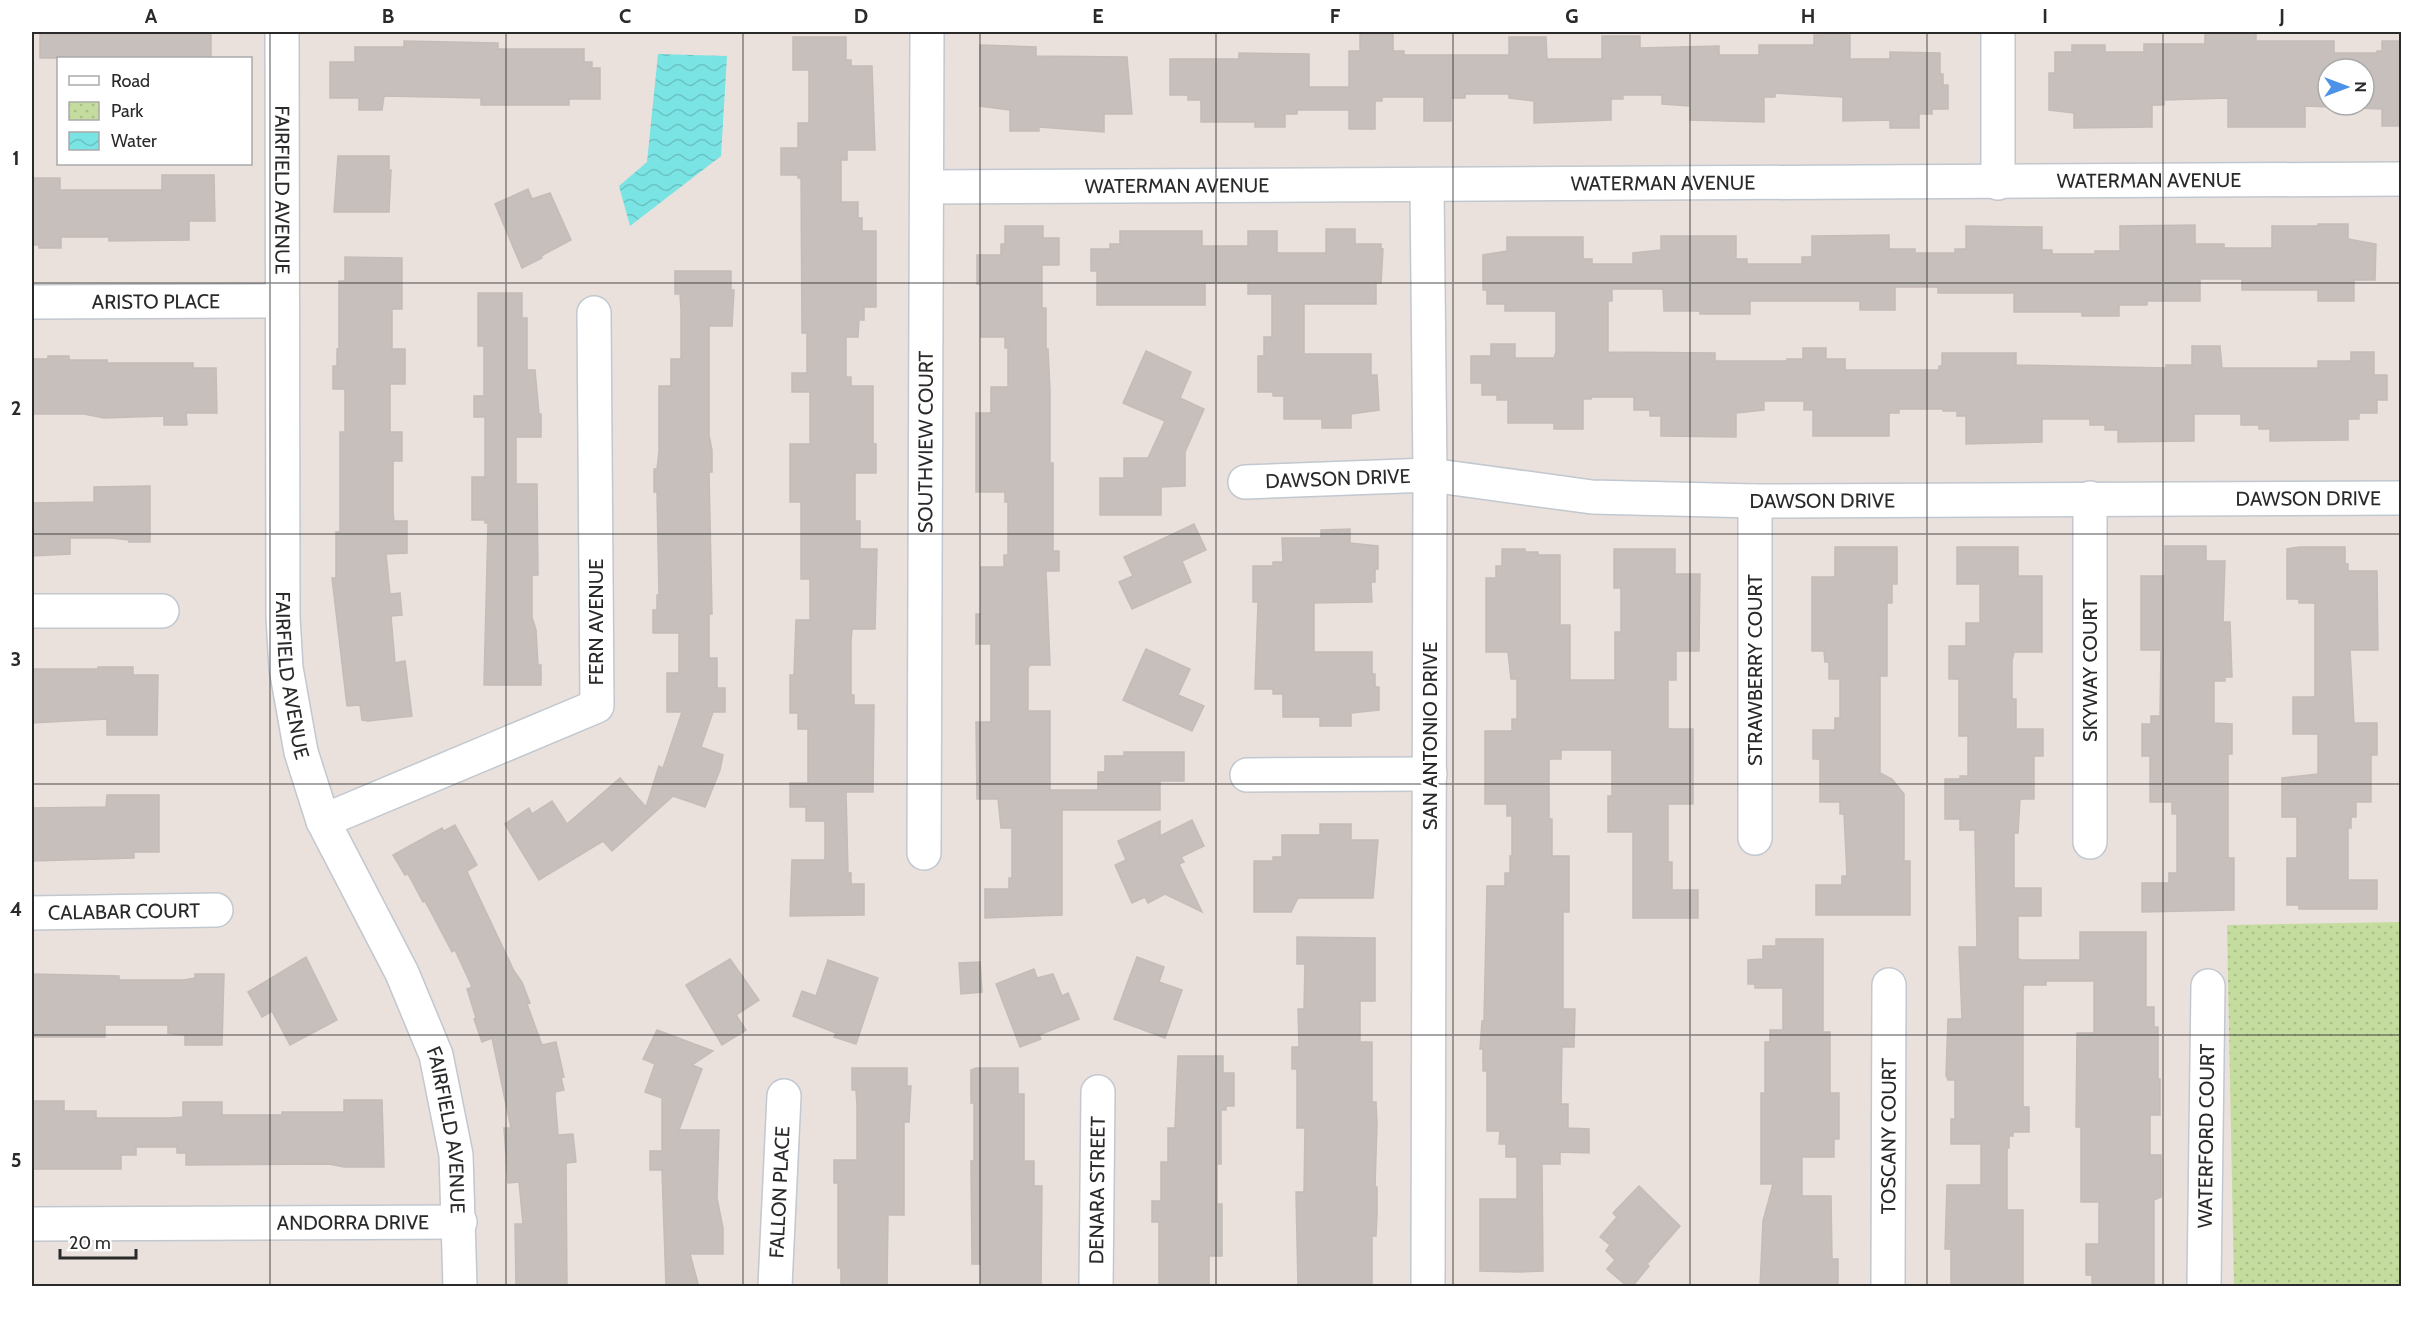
<svg xmlns="http://www.w3.org/2000/svg" width="2433" height="1318" font-family="Cabin,sans-serif">
  <style>
    .park { fill: url(#park-dots) }
    .water { fill: url(#water-waves) }
    .building { fill: #c6bfbb; stroke: #c6bcb7; stroke-width: 1.5; fill-rule: evenodd }
    .lines { fill: none; stroke-linecap: round; stroke-linejoin: round }
    .minor-casing { stroke: #c1c8cf; stroke-width: 36 }
    .minor { stroke: #fff; stroke-width: 33 }
    .grid { fill: none; stroke: #2a2a2a; stroke-width: 1.5; stroke-opacity: 0.55 }
    .labels { text-anchor: middle; stroke-width: 5; stroke-linejoin: round; paint-order: stroke }
    .street-label { font-size: 20px; fill: #2a2a2a; stroke: #fff }
    .neatline { fill: none; stroke: #2a2a2a; stroke-width: 2 }
    .grid-label { font-size: 20px; text-anchor: middle; font-weight: bold; fill: #2a2a2a }
  </style>
  <defs>
    <pattern id="park-dots" width="8" height="8" patternUnits="userSpaceOnUse" patternTransform="scale(1.5)"><rect width="8" height="8" fill="#c4dc9e"/><path d="M2 2h.1M6 6h.1" fill="none" stroke="#a9bd88" stroke-width="1.8" stroke-linecap="round"/></pattern>
    <pattern id="water-waves" width="16" height="10" patternUnits="userSpaceOnUse" patternTransform="scale(1.5)"><rect width="16" height="10" fill="#7ae3e3"/><path d="M0 5q4-4 8 0t8 0" fill="none" stroke="#6ac3c3"/></pattern>
  </defs>
  <rect width="100%" height="100%" fill="#eae1dd"/>
  <!-- park -->
  <path class="park" d="M2401,922V1286H2234L2227,925Z"/>
  <!-- water -->
  <path class="water" d="M658,54L727,56L721,156L630,226L619,186L647,162Z"/>
  <!-- building -->
  <g class="building">
    <path d="M165,32H211V58H40V34Z"/>
    <path d="M1823,32H1845V35H1850V59H1890V52L1940,53V74H1943V85H1948V109H1932V114H1919V128H1890V120L1843,121V97L1775,93V97H1764V122L1690,120V106L1662,104V95H1623V99H1611V120L1534,123V101L1509,98V94H1465V98H1451V121H1424V97H1382V101H1375V129H1349V110H1297V114H1285V127H1255V122H1201V100H1188V95H1170V59H1239V53L1309,54V87H1349V51H1360V34H1393V51H1404V55H1509V37H1546L1547,59H1602V36H1640V48L1719,46V55H1759V45H1814V35H1823Z"/>
    <path d="M2205,32H2256V41H2334V53H2377V51H2382V41H2402V126H2382V109L2305,106V127H2228V98L2164,100V105H2152V127L2074,128V113L2049,110V73H2055V52H2072V45H2105V52H2144V44H2205ZM2328,69H2364V105H2328Z"/>
    <path d="M793,37H846V60H851V66H872L875,150H847V160H841V202H858V218H862V231H876V307H864V320H859L858,337H846V377H851V386H873V444H876V473H855V521H860V549H877L875,629H852L851,641V695H854V705H874L873,792H846L848,873H851V884H864V915L790,916L792,860H825V821H806V807H790V783H808V729H798V713H790V675H794L796,620H810V579H801V502H790V444H810V392H792V373H807V333H802L801,178H798V175H781V148H798V123H809V70H793Z"/>
    <path d="M404,41L498,43V49H584V62H592V68H600V99H569V105H481V98L384,96L382,110H359V98H330V62H355V47H404Z"/>
    <path d="M980,45L1036,47V56L1127,57L1132,114H1104V132L1039,127V131H1010V110L980,106Z"/>
    <path d="M338,156H389V170H391L389,212H334Z"/>
    <path d="M162,175H214L215,221H189V240L109,241V237H61V248H39V245H32V178H60V190H162Z"/>
    <path d="M528,189L532,199L550,193L571,240L541,256L542,258L522,268L495,204Z"/>
    <path d="M2318,224H2348V239L2376,244L2375,280H2354V301H2318V290H2242V279H2200V301H2147V305H2119V316H2082V312H2014V293H1938V287H1895V310H1860V301H1750V314H1700V311H1664L1663,289H1612V301H1608V352L1715,353V361H1787V359H1803V348H1826V359H1845V370H1939V366H1942V353H2016V365L2166,368V365H2192V346H2220L2222,368H2318V361H2351V352H2374V375H2387V400H2377V413H2359V419H2348V440L2270,441V429H2259V425H2241V414H2194V441L2118,442V430H2105V425H2090V419H2042V442L1966,444V416H1957V411H1943V409H1899V413H1889V436H1813V410H1804V401H1764V410L1736,413V437L1661,436V416H1650V410H1634V397H1591V399H1583V429H1554V423H1508V400H1497V395H1482V383H1471V356H1491V344H1515V358H1554L1556,352V311H1505V304H1487V290H1483V255L1507,251V237H1583V259H1592V264H1633V253L1661,250V236H1736V259H1747V264H1802V257H1812V236L1889,235V249H1915V253H1955V249H1966V226L2042,227V250H2052V254H2095V251H2120V226L2195,225V244H2224V248H2272V226H2318Z"/>
    <path d="M1005,226H1043V238H1059V265H1042V308H1046V349H1048L1050,391V463H1053V551H1059V571H1046L1050,665H1030L1028,668V711H1050V790H1098V772H1105V756H1124V752H1184V781H1160V810H1062V915L985,918V889H1009V878H1012V828H1001L998,799H977L976,722H991V644H976V614H981V567H1004V555H1008V502H1005V492H976V413H991V387H1008V348H1005V337H981V284H977V255H1001V244H1005Z"/>
    <path d="M1326,229H1355V244H1381V249H1383L1381,283H1376V304H1304V354H1371V375H1377L1379,410L1351,414V428H1322V419H1284V396H1273V392H1258V356H1264V337H1272V294H1248V283H1205V305H1097V271H1091V249H1110V244H1120V231H1202V246H1248V231H1277V253H1326Z"/>
    <path d="M345,257L402,258V309H392V349H405V384H390V432H402V461H393V513L394,521H407V553L386,554L390,594L400,593L402,615L391,616L395,663L405,661L412,716L368,721L362,720L360,705L347,706L332,578H336V532H340V432H345V389H333V366H337V349H339V281H345Z"/>
    <path d="M675,271H731V290H734L732,326H709V435L712,450V472H709L712,614H709V658H717V688H725V712H713L701,747L723,755L720,770L705,807L673,796L612,851L603,841L539,880L505,824L529,808L532,814L552,801L567,824L620,778L646,807L659,766L663,768L682,712H667V673H679V633H653V610H657V595H659L657,492H654V469H657L659,451V386H671V359H681V310L680,294H675Z"/>
    <path d="M478,293H522V318H527V370H535L539,414H541V437H516V484H537L538,575H532V617L536,630L538,665H541V685H484L488,523H485V520H472V477H485V417H474V396H484V346H478Z"/>
    <path d="M1146,351L1191,372L1180,398L1204,409L1185,452V486L1161,487V515H1100V478H1124V458H1148L1165,421L1123,403Z"/>
    <path d="M48,356H69V360H107V363H193V368H216L217,413H186L187,425H164V416L104,418L84,414H32V359H48Z"/>
    <path d="M150,486V542H129V540L112,538H70V554L32,556V503L94,502V487Z"/>
    <path d="M1194,524L1206,550L1182,561L1191,582L1132,609L1119,582L1133,576L1124,557Z"/>
    <path d="M1350,529V543L1378,546V569H1375V582H1371L1372,602L1314,603V652H1372V674H1375V687H1379V710L1351,713V726H1320V717H1283V694H1273V689H1255L1258,602H1253V566H1273V562H1283L1282,538H1321V530Z"/>
    <path d="M2165,546H2206V561H2225L2223,622H2230L2232,677H2225V681H2214V723L2232,724V754H2228V858H2234V910L2142,912V883H2169V873H2177V814H2172V802H2150V756H2142V724H2151V716H2160L2161,650H2141V576H2165Z"/>
    <path d="M1835,547H1897V584H1892V603H1887V676H1880V773L1892,779L1904,794V861H1910V915H1816V885H1842V876H1847L1844,814H1840V802H1820V759H1813V730H1835V718H1840V679H1829V662H1825L1824,651H1812V577H1835Z"/>
    <path d="M1957,547H2018V576H2042V652H2014L2012,661V699H2016V729H2043V756H2034V799H2020L2018,833H2014V888H2041V916H2018V958L2021,960H2080V932H2146V1007H2154V1027H2158V1079H2160V1115H2150V1155H2161V1197L2154,1200V1286H2092V1275H2086V1244H2099V1202H2081V1127H2076L2077,1033H2094V981H2046V985H2024L2023,988V1107H2029V1132H2013V1136H2009V1148H2007V1210H2023V1287H1951V1249H1945L1947,1185H1981V1144H1951V1119H1955V1080H1948L1946,1075L1948,1019H1962L1959,947H1977L1975,830H1960V819H1945V779H1960V776H1968V736H1959V679H1949V646H1966V623H1980V584H1957Z"/>
    <path d="M2299,547H2345V564H2348V571H2377L2378,650H2350L2354,723H2377V755H2371V802H2356V817H2351V828H2348V880H2377V909H2299V905H2287V858H2297V817H2282V778L2318,774V734H2293V697H2315V603H2299V599H2287V549Z"/>
    <path d="M1502,549H1525V552H1538V555H1560V625H1570V680H1615V632H1621V588H1614V549H1675V574H1700L1699,651H1676V680H1668V729H1693V804H1668V862H1672V890H1698V918H1633V832H1608V796H1612V750H1561V759H1549V819H1552V856H1569V912H1563V1009H1575L1574,1047H1562L1561,1104H1568V1128L1589,1129V1153L1560,1152V1164H1542L1543,1271L1520,1272L1480,1271V1199H1517V1157H1506V1144H1499L1500,1131H1487V1071H1483V1049H1480L1482,1021H1484L1487,886H1505V873H1510V856H1512V816H1507V804H1485V731H1512V719H1517V679H1511L1508,652H1486V578H1496V566H1502Z"/>
    <path d="M1146,649L1190,669L1178,695L1204,706L1192,731L1123,700Z"/>
    <path d="M98,667H133V675H158L157,735H107V719L32,723V669H98Z"/>
    <path d="M107,795H159V852H134V858L32,861V808L106,807Z"/>
    <path d="M1192,820L1204,846L1181,857L1184,862L1179,864L1202,912L1165,894L1148,903L1145,897L1132,903L1115,865L1126,860L1118,841L1160,821V836Z"/>
    <path d="M1320,824H1351V840H1378L1373,898H1298L1291,912H1254V861H1273V857H1282V835H1320Z"/>
    <path d="M455,825L477,865L467,871L469,876L514,971L522,982L530,1003L527,1004L542,1045L556,1042L564,1077L561,1078L564,1090L555,1092V1097L558,1135L573,1134L576,1162L566,1163L567,1287H516L515,1224H523L519,1182L508,1183L504,1128H511L492,1038L482,1042L474,1019L476,1018L467,989L472,987L455,950L452,952L425,901L423,902L408,874L405,875L393,855L442,828L444,831Z"/>
    <path d="M1297,937L1375,938V1001H1360V1042H1372V1102H1376L1377,1124L1375,1187H1377V1214L1376,1236H1372V1287H1298L1296,1192H1304L1305,1128H1297V1069H1292V1047H1299L1298,1009H1304L1305,964H1297Z"/>
    <path d="M1776,939H1823V1032H1830V1093H1839V1139H1834V1157H1802V1196H1831L1832,1259H1838V1287H1760L1763,1221L1773,1184H1761V1093H1765V1042H1770V1030H1783V988H1755V984H1748V960L1763,959V946H1776Z"/>
    <path d="M306,957L337,1020L290,1045L272,1011L262,1017L248,992Z"/>
    <path d="M1137,957L1164,967L1159,982L1182,990L1165,1038L1114,1019Z"/>
    <path d="M730,959L759,1000L736,1015L746,1030L722,1045L686,985Z"/>
    <path d="M828,960L878,978L856,1044L834,1037L836,1033L793,1016L802,991L816,996Z"/>
    <path d="M980,962L982,992L961,994L959,963Z"/>
    <path d="M1034,969L1037,978L1053,974L1062,996L1068,993L1079,1019L1039,1035L1041,1039L1020,1047L996,984Z"/>
    <path d="M32,974L119,976V980H184L195,978V974H224L222,1045H185V1035L168,1033V1025H105V1037H32Z"/>
    <path d="M657,1030L713,1051L692,1065L702,1069L679,1130H719L717,1198L723,1228V1254H690L699,1287H666L662,1170H650V1151H662V1098L645,1092L655,1064L643,1059Z"/>
    <path d="M1178,1056H1223V1073H1234V1106H1226V1110H1221V1164H1217V1204H1222V1256H1209V1287H1159V1222H1152V1201H1161V1162H1168V1128H1175Z"/>
    <path d="M852,1068H907V1086H911L909,1122H904V1215H888L887,1287H841V1268H838V1183H834V1160H857V1106L856,1090H852Z"/>
    <path d="M976,1068H1018V1094H1024V1161H1034V1186H1042L1041,1286H987V1283H981V1264H972L971,1161H974V1103H971V1070Z"/>
    <path d="M344,1100H382L384,1167H344L329,1164L186,1165V1153H177V1147H136V1155H121V1169H32V1101H64V1111H96V1118H169L183,1117V1102H222V1115H282V1112H344Z"/>
    <path d="M1639,1186L1680,1226L1647,1264L1649,1266L1632,1287H1628L1607,1269L1615,1260L1606,1251L1610,1245L1600,1237L1617,1217L1613,1213Z"/>
  </g>
  <g class="lines">
    <!-- minor casing -->
    <g class="minor-casing">
      <g id="minor">
        <path id="s1" d="M282,32L283,617L286,668L301,752L323,821L402,973L436,1055L456,1155L460,1286"/>
        <path d="M1998,32V183"/>
        <path d="M1427,186L1430,475L1428,1286"/>
        <path id="s2" d="M927,187L2402,179"/>
        <path id="s3" d="M32,302L282,301"/>
        <path id="s4" d="M1245,482L1430,475L1592,497L1755,501L2402,498"/>
        <path d="M2090,498V842"/>
        <path d="M1755,501V838"/>
        <path d="M32,611H162"/>
        <path d="M1247,775L1430,774"/>
        <path d="M323,821L597,706L594,313"/>
        <path id="s5" d="M924,853L927,32"/>
        <path id="s6" d="M32,913L216,910"/>
        <path id="s7" d="M32,1224L460,1222"/>
        <path id="s8" d="M775,1286L784,1096"/>
        <path id="s9" d="M1096,1286L1098,1092"/>
        <path id="s10" d="M1888,1286L1889,985"/>
        <path id="s11" d="M2204,1286L2208,986"/>
      </g>
    </g>
    <!-- minor -->
    <use href="#minor" class="minor"/>
  </g>
  <!-- grid -->
  <path class="grid" d="M270,32V1286M506,32V1286M743,32V1286M980,32V1286M1216,32V1286M1453,32V1286M1690,32V1286M1927,32V1286M2163,32V1286M32,283H2402M32,534H2402M32,784H2402M32,1035H2402"/>
  <g class="labels">
    <!-- street labels -->
    <g class="street-label">
      <text dy="7" stroke="none"><textPath href="#s2" startOffset="1222">WATERMAN AVENUE</textPath></text>
      <text dy="7" stroke="none"><textPath href="#s2" startOffset="736">WATERMAN AVENUE</textPath></text>
      <text dy="7" stroke="none"><textPath href="#s2" startOffset="250">WATERMAN AVENUE</textPath></text>
      <text dy="7" stroke="none"><textPath href="#s1" startOffset="158">FAIRFIELD AVENUE</textPath></text>
      <text dy="7" stroke="none"><textPath href="#s3" startOffset="124">ARISTO PLACE</textPath></text>
      <text dy="7" stroke="none"><textPath href="#s5" startOffset="411">SOUTHVIEW COURT</textPath></text>
      <text dy="7" stroke="none"><textPath href="#s4" startOffset="93">DAWSON DRIVE</textPath></text>
      <text dy="7" stroke="none"><textPath href="#s4" startOffset="1065">DAWSON DRIVE</textPath></text>
      <text dy="7" stroke="none"><textPath href="#s4" startOffset="579">DAWSON DRIVE</textPath></text>
      <text transform="translate(596 622) rotate(-90)" y="7">FERN AVENUE</text>
      <text transform="translate(1755 670) rotate(-90)" y="7">STRAWBERRY COURT</text>
      <text transform="translate(2090 670) rotate(-90)" y="7">SKYWAY COURT</text>
      <text dy="7" stroke="none"><textPath href="#s1" startOffset="644">FAIRFIELD AVENUE</textPath></text>
      <text transform="translate(1430 736) rotate(-90)" y="7">SAN ANTONIO DRIVE</text>
      <text dy="7" stroke="none"><textPath href="#s6" startOffset="92">CALABAR COURT</textPath></text>
      <text dy="7" stroke="none"><textPath href="#s1" startOffset="1130">FAIRFIELD AVENUE</textPath></text>
      <text dy="7" stroke="none"><textPath href="#s10" startOffset="150">TOSCANY COURT</textPath></text>
      <text dy="7" stroke="none"><textPath href="#s11" startOffset="150">WATERFORD COURT</textPath></text>
      <text dy="7" stroke="none"><textPath href="#s9" startOffset="96">DENARA STREET</textPath></text>
      <text dy="7" stroke="none"><textPath href="#s8" startOffset="94">FALLON PLACE</textPath></text>
      <text dy="7" stroke="none"><textPath href="#s7" startOffset="321">ANDORRA DRIVE</textPath></text>
    </g>
  </g>
  <!-- border -->
  <rect width="2433" height="1318" fill="none" stroke="#ffffff" stroke-width="66"/>
  <!-- legend -->
  <rect x="57" y="57" width="195" height="108" fill="#ffffff" stroke="#aaaaaa" stroke-width="1.5"/>
  <rect x="69" y="76" width="30" height="9" fill="#ffffff" stroke="#aaaaaa" stroke-width="1.5"/>
  <text x="111" y="87" font-size="18" fill="#2a2a2a">Road</text>
  <rect x="69" y="102" width="30" height="18" fill="url(#park-dots)" stroke="#aaaaaa" stroke-width="1.5"/>
  <text x="111" y="117" font-size="18" fill="#2a2a2a">Park</text>
  <rect x="69" y="132" width="30" height="18" fill="url(#water-waves)" stroke="#aaaaaa" stroke-width="1.5"/>
  <text x="111" y="147" font-size="18" fill="#2a2a2a">Water</text>
  <!-- north arrow -->
  <g transform="translate(2346 87) rotate(90)"><circle r="28" fill="#ffffff" stroke="#aaaaaa" stroke-width="1.5"/>
  <path d="M0-4.5L10 22L0 15L-10 22Z" fill="#4c92e9"/>
  <text y="-9" font-size="16" font-weight="bold" text-anchor="middle" fill="#2a2a2a">N</text>
  </g>
  <!-- scale -->
  <path d="M60 1249v9h76v-9" fill="none" stroke="#2a2a2a" stroke-width="3"/>
  <text x="69" y="1249" font-size="18" fill="#2a2a2a" stroke="#ffffff" stroke-width="4.5" paint-order="stroke">20 m</text>
  <rect x="33" y="33" width="2367" height="1252" class="neatline"/>
  <g class="grid-label">
    <text x="151" y="23">A</text>
    <text x="388" y="23">B</text>
    <text x="625" y="23">C</text>
    <text x="861" y="23">D</text>
    <text x="1098" y="23">E</text>
    <text x="1335" y="23">F</text>
    <text x="1572" y="23">G</text>
    <text x="1808" y="23">H</text>
    <text x="2045" y="23">I</text>
    <text x="2282" y="23">J</text>
    <text x="16" y="165">1</text>
    <text x="16" y="415">2</text>
    <text x="16" y="666">3</text>
    <text x="16" y="916">4</text>
    <text x="16" y="1167">5</text>
  </g>
</svg>
